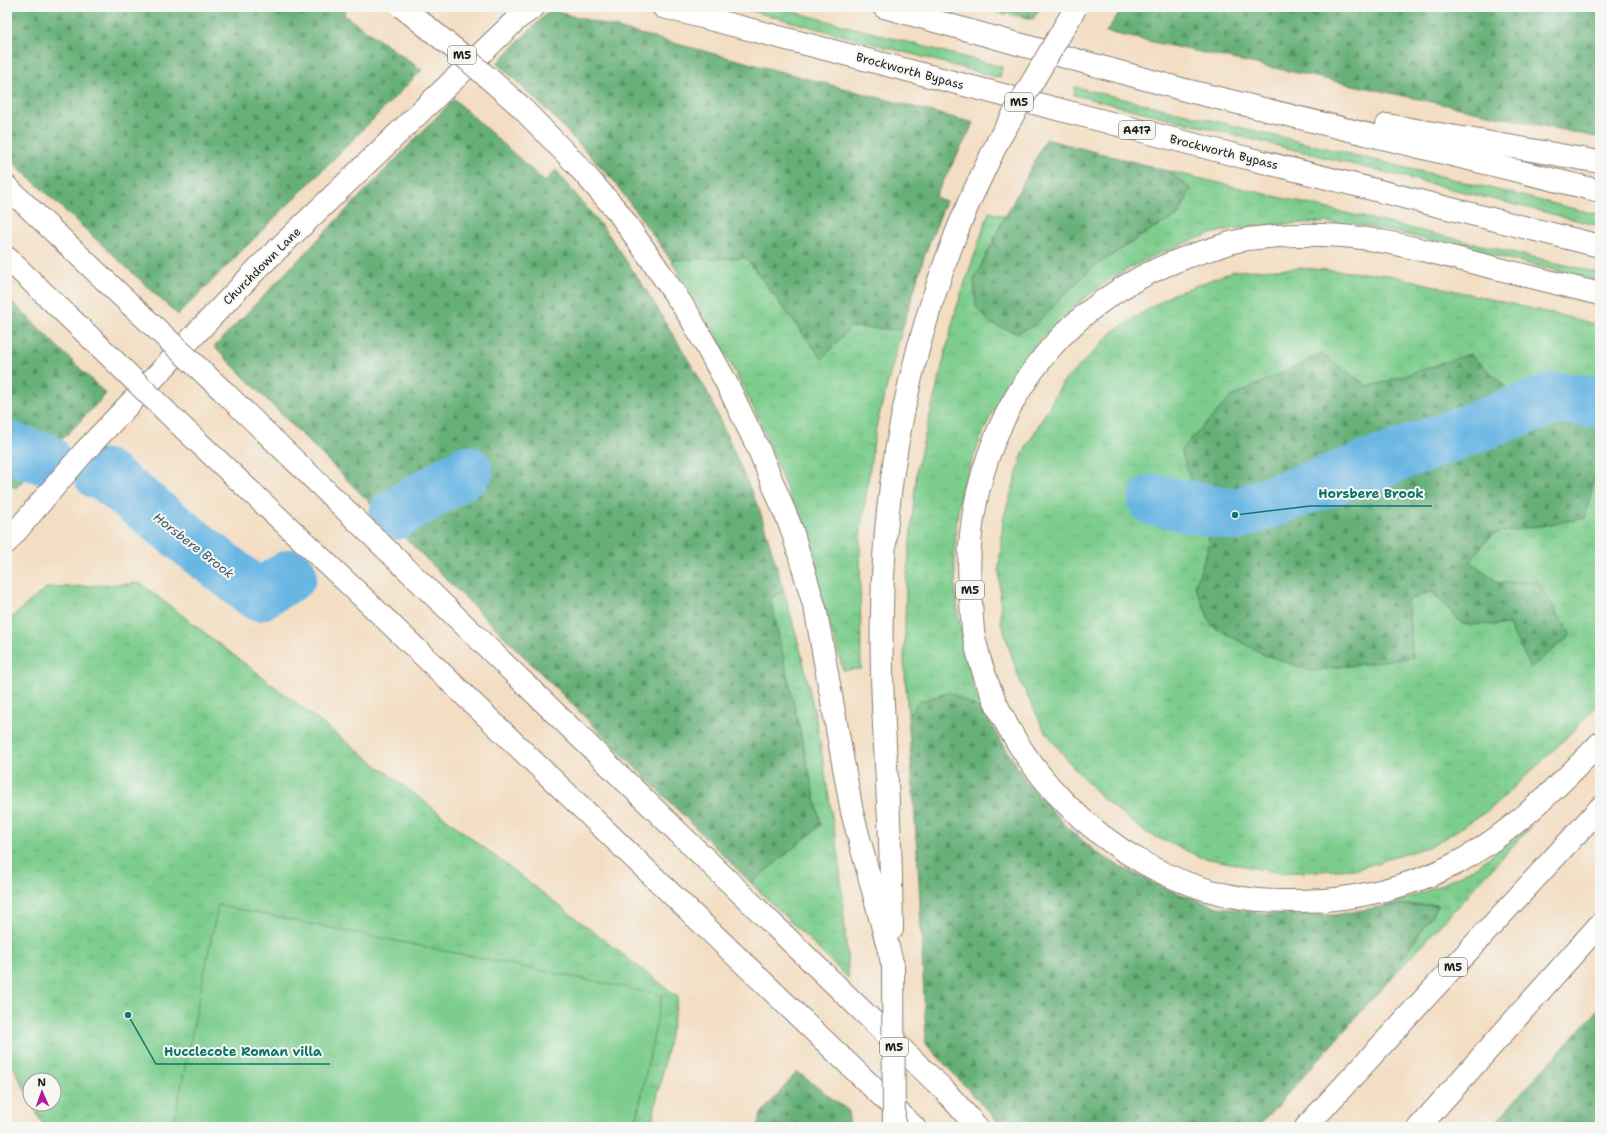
<svg xmlns="http://www.w3.org/2000/svg" width="1607" height="1134" font-family="'Shantell Sans',sans-serif">
  <style>
    .grass { fill: url(#grass-tufts); stroke: #4c7454 }
    .forest { fill: url(#forest-firs); stroke: #41664a }
    .green { fill: #7dcd8d; stroke: #4c7454 }
    .lines { fill: none; stroke-linecap: round; stroke-linejoin: round }
    .river { stroke: #69b6e3; stroke-width: 52 }
    .minor-casing { stroke: #887d70; stroke-width: 24 }
    .highway-casing { stroke: #887d70; stroke-width: 24 }
    .minor { stroke: #fff; stroke-width: 22 }
    .highway { stroke: #fff; stroke-width: 22 }
    .minor-bridge-casing { stroke: #887d70; stroke-width: 24; stroke-linecap: butt }
    .highway-bridge-casing { stroke: #887d70; stroke-width: 24; stroke-linecap: butt }
    .minor-bridge { stroke: #fff; stroke-width: 22 }
    .highway-bridge { stroke: #fff; stroke-width: 22 }
    .labels { text-anchor: middle; stroke-width: 4; stroke-linejoin: round; paint-order: stroke }
    .shield { fill: #f6f6f2; stroke: #5d5d5c; stroke-width: 1 }
    .shield-label { font-size: 11px; font-weight: bold; fill: #1c1c1c }
    .street-label { font-size: 12px; fill: #1c1c1c; stroke: #f6f6f2 }
    .water-label { font-size: 13px; font-style: italic; fill: #3b5a6c; stroke: #f6f6f2 }
    .leader { fill: none; stroke: #0f766e; stroke-width: 1.5 }
    .callout-dot { fill: #0f766e; stroke: #f6f6f2; stroke-width: 1.5 }
    .callout-label { font-size: 13px; text-anchor: middle; font-weight: bold; fill: #0f766e; stroke: #f6f6f2; stroke-width: 4; stroke-linejoin: round; paint-order: stroke }
  </style>
  <defs>
    <pattern id="grass-tufts" width="24" height="20" patternUnits="userSpaceOnUse"><rect width="24" height="20" fill="#7dcd8d"/><path d="M3 7l-1-3M5 7V3M7 7l1-3M15 17l-1-3M17 17v-4M19 17l1-3" fill="none" stroke="#6baf79"/></pattern>
    <pattern id="forest-firs" width="22" height="20" patternUnits="userSpaceOnUse"><rect width="22" height="20" fill="#66b078"/><path d="M5 1l3.5 6h-7zM16 11l3.5 6h-7z" fill="#538e62"/></pattern>
  </defs>
  <rect width="100%" height="100%" fill="#f6f6f2"/>
  <filter id="ink" filterUnits="userSpaceOnUse"><feTurbulence type="fractalNoise" baseFrequency=".025" numOctaves="2"/><feDisplacementMap in="SourceGraphic" scale="8" xChannelSelector="R" yChannelSelector="G"/><feConvolveMatrix kernelMatrix="1 2 1 2 8 2 1 2 1" color-interpolation-filters="sRGB"/></filter>
  <filter id="wash" filterUnits="userSpaceOnUse"><feTurbulence type="fractalNoise" baseFrequency=".012" numOctaves="4" result="noise"/><feDisplacementMap in="SourceGraphic" scale="16" xChannelSelector="R" yChannelSelector="G"/><feGaussianBlur stdDeviation="0.9" result="paint"/><feColorMatrix in="noise" values="0 0 0 0 0 0 0 0 0 0 0 0 0 0 0 0 0 1.4 0 .05"/><feComposite in="paint" operator="in"/></filter>
  <g filter="url(#wash)">
    <rect width="100%" height="100%" fill="#f3dec3"/>
    <!-- grass -->
    <g class="grass">
      <path d="M737,7H775L1002,67L1000,78Z"/>
      <path d="M967,7H1000L1033,19Z"/>
      <path d="M1075,87L1600,215V226L1074,95Z"/>
      <path d="M1168,171L1600,273V281C1550,269 1500,257 1449,245C1412,236 1375,226 1337,223C1307,221 1263,226 1232,229C1208,233 1184,244 1161,253C1072,290 1006,365 974,456C969,470 962,484 960,499C951,549 954,603 965,652C970,672 974,691 982,710L949,692L919,702L908,715L904,660L906,585L917,468L956,309L989,212L1005,216L974,280L1034,326L1091,269L1153,228L1178,216L1191,189Z"/>
      <path d="M746,258L822,359L850,327L902,330L876,427L860,537L861,669L843,670L800,523L757,415L719,341L671,260Z"/>
      <path d="M1300,268L1389,275L1600,325V383L1574,381L1515,395L1470,355L1369,387L1321,354L1210,543L1195,586L1212,625L1263,654L1311,671L1413,657L1407,600L1432,591L1462,624L1509,625L1531,668L1537,580L1499,583L1470,561L1492,534L1585,518L1596,471L1600,472V703L1562,742L1492,808L1434,845L1357,869L1280,873L1200,857L1145,832L1102,798L1069,762L1043,728L1018,676L1001,622L999,568L1003,520L1023,453L1063,382L1115,330L1171,295L1234,271Z"/>
      <path d="M140,583L678,997L651,1127H44L32,1104H54V1080H30V1100L13,1066L7,1063V621L46,588Z"/>
      <path d="M784,591L802,656L817,725L839,858L849,979L751,883L821,825L770,598Z"/>
      <path d="M1532,825L1386,984L1438,905H1391L1438,886L1476,867Z"/>
    </g>
    <!-- forest -->
    <g class="forest">
      <path d="M7,7H347L344,15L422,70L178,315L7,157Z"/>
      <path d="M1000,7H1041L1033,19Z"/>
      <path d="M1123,7H1600V138L1106,32Z"/>
      <path d="M550,10L974,123L935,197L946,201L925,254L902,330L850,327L822,359L746,258L671,260L613,180L549,112L497,63Z"/>
      <path d="M454,99L545,182L556,170L608,234L648,293L707,391L760,511L784,591L770,598L821,825L751,883L214,347Z"/>
      <path d="M1046,139L1168,171L1191,189L1178,216L1153,228L1091,269L1034,326L1017,333L991,324L976,307L974,280L1003,221Z"/>
      <path d="M7,297L106,394L16,488L7,484Z"/>
      <path d="M1321,354L1369,387L1470,354L1515,395L1574,381L1600,383V472L1596,471L1585,518L1492,534L1470,561L1499,583L1537,580L1571,635L1531,668L1509,625L1462,624L1432,591L1407,601L1413,657L1311,671L1263,654L1212,626L1195,586L1210,543L1181,450L1231,397Z"/>
      <path d="M949,692L982,710L1028,784L1067,827L1096,852L1119,866L1169,890L1218,907L1269,914L1334,915L1391,905H1438L1386,984L1258,1127H1003L926,1044L919,881L908,715L919,702Z"/>
      <path d="M1600,1007V1127H1491Z"/>
      <path d="M797,1072L849,1111L848,1127H758L761,1114Z"/>
    </g>
    <!-- green -->
    <path class="green" d="M218,905L662,995L635,1127H173Z"/>
    <g class="lines">
      <!-- river -->
      <g class="river">
        <path d="M7,447L45,459"/>
        <path d="M99,474L105,475L258,595L291,575"/>
        <path d="M1154,500L1235,515L1555,398L1600,402"/>
        <path d="M395,514L467,471"/>
      </g>
    </g>
  </g>
  <g filter="url(#ink)">
    <g class="lines">
      <!-- minor casing -->
      <g class="minor-casing">
        <g id="minor">
          <path d="M7,187L132,306"/>
          <path d="M7,258L92,339"/>
          <path d="M222,390L946,1092L977,1127"/>
          <path d="M178,423L354,589L914,1127"/>
          <path d="M7,542L84,452L258,268L517,19L534,7"/>
        </g>
      </g>
      <!-- highway casing -->
      <g class="highway-casing">
        <g id="highway">
          <path d="M663,7L1235,155L1600,246"/>
          <path d="M884,7L1185,90L1600,191"/>
          <path d="M519,105L575,163L618,212L653,262L689,315L725,380L759,450L792,530L816,612L852,812L893,966"/>
          <path d="M1387,125L1600,162"/>
          <path d="M1600,294C1553,282 1506,271 1459,259C1415,248 1370,236 1324,235C1299,234 1273,236 1248,239C1236,241 1225,244 1215,248C1148,267 1088,302 1044,356C988,426 962,514 971,603C972,614 972,626 974,637C1000,761 1107,871 1232,896C1254,901 1277,901 1300,901C1351,901 1411,887 1457,863C1509,835 1559,786 1600,743"/>
          <path d="M892,929C891,887 891,845 888,803C885,739 880,674 882,610C884,469 914,331 969,202"/>
          <path d="M1306,1127L1600,808"/>
          <path d="M1419,1127L1600,924"/>
        </g>
      </g>
      <!-- minor -->
      <use href="#minor" class="minor"/>
      <!-- highway -->
      <use href="#highway" class="highway"/>
      <!-- minor-bridge casing -->
      <g class="minor-bridge-casing">
        <g id="minor-bridge">
          <path d="M132,306L222,390"/>
          <path d="M92,339L178,423"/>
        </g>
      </g>
      <!-- highway-bridge casing -->
      <g class="highway-bridge-casing">
        <g id="highway-bridge">
          <path d="M402,7L461,54L519,105"/>
          <path d="M969,202L998,141L1076,7"/>
          <path d="M893,966L894,1127"/>
        </g>
      </g>
      <!-- minor-bridge -->
      <use href="#minor-bridge" class="minor-bridge"/>
      <!-- highway-bridge -->
      <use href="#highway-bridge" class="highway-bridge"/>
    </g>
  </g>
  <g class="labels">
    <!-- shield labels -->
    <g class="shield">
      <rect x="448" y="46" width="28" height="18" rx="3"/>
      <rect x="1005" y="93" width="28" height="18" rx="3"/>
      <rect x="1119" y="121" width="36" height="18" rx="3"/>
      <rect x="956" y="581" width="28" height="18" rx="3"/>
      <rect x="1439" y="958" width="28" height="18" rx="3"/>
      <rect x="880" y="1038" width="28" height="18" rx="3"/>
    </g>
    <g class="shield-label">
      <text x="462" y="59">M5</text>
      <text x="1019" y="106">M5</text>
      <text x="1137" y="134">A417</text>
      <text x="970" y="594">M5</text>
      <text x="1453" y="971">M5</text>
      <text x="894" y="1051">M5</text>
    </g>
    <!-- street labels -->
    <g class="street-label">
      <text transform="translate(910 71) rotate(15)" y="4">Brockworth Bypass</text>
      <text transform="translate(1224 152) rotate(14)" y="4">Brockworth Bypass</text>
      <text transform="translate(262 266) rotate(-45)" y="4">Churchdown Lane</text>
    </g>
    <!-- water labels -->
    <g class="water-label">
      <text transform="translate(194 545) rotate(38)" y="5">Horsbere Brook</text>
    </g>
  </g>
  <!-- callouts -->
  <path class="leader" d="M1235 515L1310 506H1432M128 1015L156 1064H330"/>
  <g class="callout-dot">
    <circle cx="1235" cy="515" r="4"/>
    <circle cx="128" cy="1015" r="4"/>
  </g>
  <g class="callout-label">
    <text x="1371" y="498">Horsbere Brook</text>
    <text x="243" y="1056">Hucclecote Roman villa</text>
  </g>
  <!-- margin -->
  <rect width="1607" height="1134" fill="none" stroke="#f6f6f2" stroke-width="24"/>
  <!-- north arrow -->
  <g transform="translate(42 1092) rotate(358)"><circle r="19" fill="#f6f6f2" stroke="#9f9f9c"/>
  <path d="M0-3L7 15L0 10L-7 15Z" fill="#b5179e"/>
  <text y="-6" font-size="11" font-weight="bold" text-anchor="middle" fill="#1c1c1c">N</text>
  </g>
</svg>
